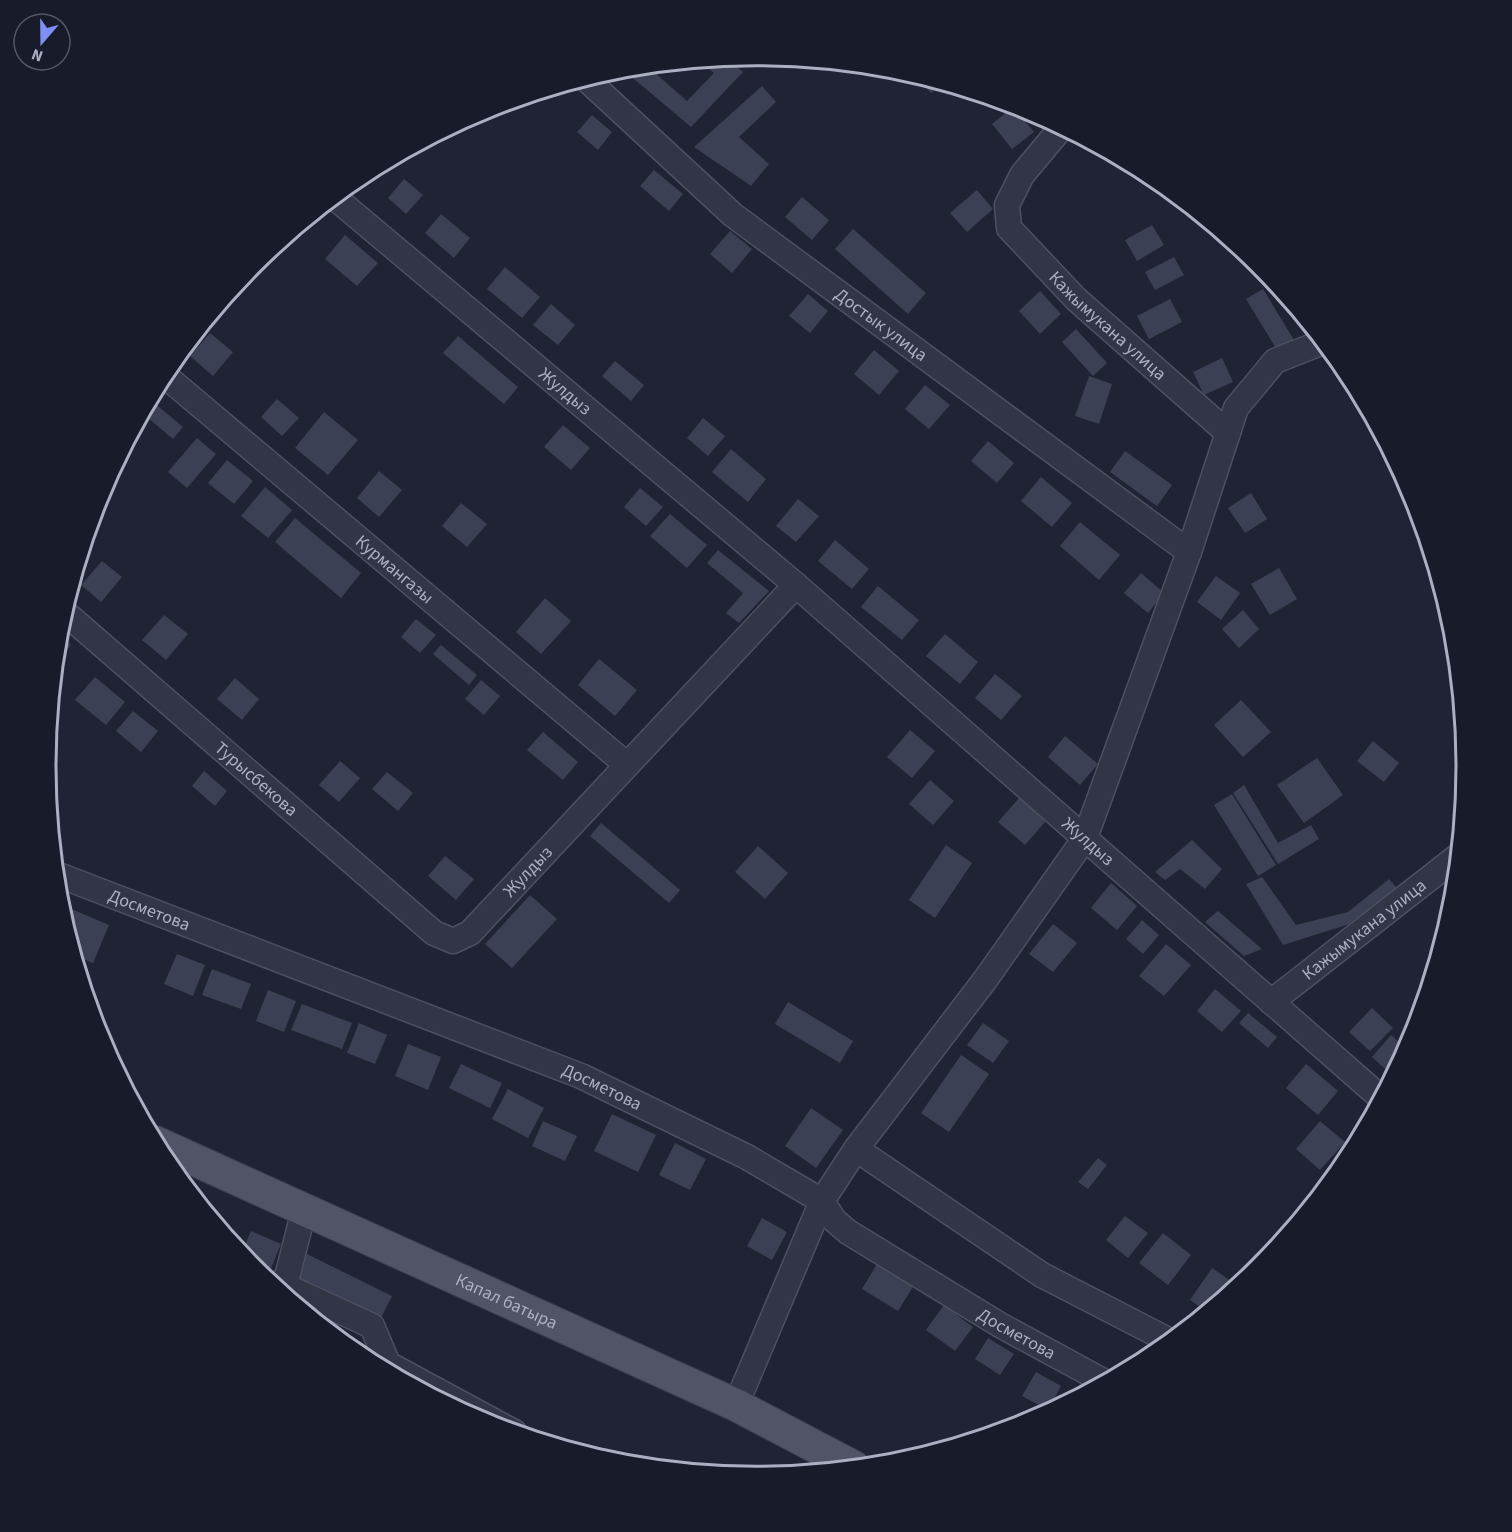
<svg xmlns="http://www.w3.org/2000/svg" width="1512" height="1532" font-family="'Source Sans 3',sans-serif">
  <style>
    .building { fill: #3b4055 }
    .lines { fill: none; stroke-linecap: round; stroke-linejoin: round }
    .minor-casing { stroke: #4d5060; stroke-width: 27 }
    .major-casing { stroke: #3c3f4e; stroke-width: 34 }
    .minor { stroke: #323545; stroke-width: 24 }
    .major { stroke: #505465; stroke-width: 32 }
    .labels { text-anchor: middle; stroke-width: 6; stroke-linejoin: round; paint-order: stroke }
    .street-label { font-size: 18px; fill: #acafc2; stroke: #181b29 }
    .rim { fill: none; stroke: #acafc2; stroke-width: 3 }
  </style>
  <rect width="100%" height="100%" fill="#1f2334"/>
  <!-- building -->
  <g class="building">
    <path d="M727,58L743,72L691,127L621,68L647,66L687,101L714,73L699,61Z"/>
    <path d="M916,75L943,83L931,93Z"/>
    <path d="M762,86L776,102L739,137L769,164L751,186L694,147Z"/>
    <path d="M1013,107L1034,132L1012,149L992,124Z"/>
    <path d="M592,115L612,132L598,150L577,132Z"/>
    <path d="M654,170L683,194L669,211L640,186Z"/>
    <path d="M1155,178L1163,184L1173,193L1165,199L1152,181Z"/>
    <path d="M404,179L423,195L406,214L388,198Z"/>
    <path d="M977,190L993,209L967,232L950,213Z"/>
    <path d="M802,197L829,220L812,240L785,217Z"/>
    <path d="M441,214L470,238L454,258L425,233Z"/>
    <path d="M1152,225L1164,245L1137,261L1125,240Z"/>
    <path d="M853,229L926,293L908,314L835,249Z"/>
    <path d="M730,231L752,249L732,273L710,254Z"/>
    <path d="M345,235L378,263L357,286L325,259Z"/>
    <path d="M1174,257L1184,275L1155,290L1145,272Z"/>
    <path d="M505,267L540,297L522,318L487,289Z"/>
    <path d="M1263,289L1294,340L1277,350L1246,299Z"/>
    <path d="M1040,291L1061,314L1040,334L1019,311Z"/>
    <path d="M808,294L828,311L810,333L789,316Z"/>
    <path d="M1170,299L1182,322L1149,339L1137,316Z"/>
    <path d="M551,304L575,325L558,345L533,325Z"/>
    <path d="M1076,329L1107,363L1093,376L1062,342Z"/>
    <path d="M210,333L233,352L213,376L190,356Z"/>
    <path d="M458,336L518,387L504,404L443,353Z"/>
    <path d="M874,350L899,371L879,395L854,374Z"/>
    <path d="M1222,358L1233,382L1204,395L1193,372Z"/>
    <path d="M615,361L644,385L631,401L602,376Z"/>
    <path d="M1089,376L1112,384L1099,424L1075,416Z"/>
    <path d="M925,385L950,405L929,429L905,409Z"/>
    <path d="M277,399L299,418L282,436L261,417Z"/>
    <path d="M152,401L183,427L173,439L142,413Z"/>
    <path d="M324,412L358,440L328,475L295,448Z"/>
    <path d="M703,418L725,436L708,456L687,438Z"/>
    <path d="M563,425L590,448L571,470L544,447Z"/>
    <path d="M197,438L216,454L187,488L168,472Z"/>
    <path d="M988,441L1014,463L997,483L971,461Z"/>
    <path d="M731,449L766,479L748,502L712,472Z"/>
    <path d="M1125,451L1172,485L1157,506L1110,472Z"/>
    <path d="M227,460L253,481L234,504L208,483Z"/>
    <path d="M379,471L402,490L379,517L357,498Z"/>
    <path d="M1041,477L1072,503L1052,527L1021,501Z"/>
    <path d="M265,487L292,510L268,538L241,516Z"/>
    <path d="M640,488L663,507L646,526L624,507Z"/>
    <path d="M1251,493L1267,519L1245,533L1228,508Z"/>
    <path d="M798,499L819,516L796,542L776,526Z"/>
    <path d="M461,503L487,524L467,547L442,526Z"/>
    <path d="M670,514L707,545L687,568L650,536Z"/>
    <path d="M295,518L361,573L341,598L275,542Z"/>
    <path d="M1080,522L1120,555L1099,580L1060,546Z"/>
    <path d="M835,540L869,569L852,589L818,561Z"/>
    <path d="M718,550L769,591L739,623L726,613L743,593L707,563Z"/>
    <path d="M102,561L122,577L101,602L81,585Z"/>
    <path d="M1279,568L1297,599L1270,615L1251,584Z"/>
    <path d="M1141,573L1164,593L1148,613L1124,593Z"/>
    <path d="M1216,576L1240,593L1221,620L1197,602Z"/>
    <path d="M878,586L919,620L902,640L861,607Z"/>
    <path d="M545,598L571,621L541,654L516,632Z"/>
    <path d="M1243,610L1259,629L1239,648L1222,629Z"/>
    <path d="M164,615L188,634L166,660L142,640Z"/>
    <path d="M416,619L436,635L420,653L401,637Z"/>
    <path d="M58,634L71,645L55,664Z"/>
    <path d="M945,634L978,662L960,684L926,656Z"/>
    <path d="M441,645L477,675L469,685L433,654Z"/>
    <path d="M599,659L637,690L615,716L578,685Z"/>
    <path d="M995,674L1022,696L1001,720L975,698Z"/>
    <path d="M95,677L125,702L106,725L75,700Z"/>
    <path d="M235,678L259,699L242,720L217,699Z"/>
    <path d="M481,680L500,696L484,715L465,699Z"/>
    <path d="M1241,700L1271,732L1243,757L1214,725Z"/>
    <path d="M133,711L158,731L141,752L116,731Z"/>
    <path d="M910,730L935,751L912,778L887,757Z"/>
    <path d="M543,732L578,762L563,780L527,750Z"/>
    <path d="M1065,736L1098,764L1080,785L1048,757Z"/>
    <path d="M1373,741L1399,763L1384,782L1357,761Z"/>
    <path d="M1317,758L1343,795L1304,823L1277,785Z"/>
    <path d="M340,761L360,778L339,802L319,785Z"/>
    <path d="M204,771L227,791L215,806L192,786Z"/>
    <path d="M387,772L413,793L398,811L372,789Z"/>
    <path d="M930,780L954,801L933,825L909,804Z"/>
    <path d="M1244,785L1278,843L1311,825L1319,839L1278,864L1233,793Z"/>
    <path d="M1232,794L1276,865L1258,876L1214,805Z"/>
    <path d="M1019,798L1046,821L1025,845L998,822Z"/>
    <path d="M1463,808L1461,829L1452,815Z"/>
    <path d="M601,823L680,890L669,903L590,836Z"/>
    <path d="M1192,840L1222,869L1205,889L1180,869L1165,880L1155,872Z"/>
    <path d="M946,845L972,863L935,918L909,900Z"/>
    <path d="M758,846L788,873L765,899L735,872Z"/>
    <path d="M445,856L474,879L456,900L428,876Z"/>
    <path d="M1262,877L1296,925L1348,912L1389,879L1397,888L1353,923L1283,945L1246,884Z"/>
    <path d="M1111,883L1137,906L1117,930L1091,908Z"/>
    <path d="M530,895L557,919L512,968L485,944Z"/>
    <path d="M69,908L109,925L93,963L74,955L64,921Z"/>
    <path d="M1218,911L1262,949L1244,956L1205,922Z"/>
    <path d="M1142,920L1159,935L1143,954L1126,939Z"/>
    <path d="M1053,924L1077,943L1053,972L1029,954Z"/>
    <path d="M1166,944L1191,965L1164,996L1139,976Z"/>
    <path d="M177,954L205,965L193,996L164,984Z"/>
    <path d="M212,969L251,984L241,1009L202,995Z"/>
    <path d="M1215,989L1241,1011L1222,1032L1197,1011Z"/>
    <path d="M268,990L296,1001L284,1032L256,1021Z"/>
    <path d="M788,1002L853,1041L840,1063L775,1024Z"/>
    <path d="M302,1004L352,1023L342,1049L291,1030Z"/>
    <path d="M1372,1008L1393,1028L1370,1051L1349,1032Z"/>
    <path d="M1248,1013L1277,1037L1268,1048L1239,1023Z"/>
    <path d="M359,1023L387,1035L375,1064L347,1053Z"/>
    <path d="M983,1023L1009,1041L993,1063L967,1045Z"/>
    <path d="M1391,1035L1407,1049L1393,1076L1372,1057Z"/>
    <path d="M408,1044L441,1057L428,1090L395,1076Z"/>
    <path d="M961,1055L989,1074L949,1132L921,1113Z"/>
    <path d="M461,1064L502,1083L490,1108L449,1088Z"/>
    <path d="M1306,1064L1338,1091L1318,1115L1286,1088Z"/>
    <path d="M508,1089L544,1108L528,1138L492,1119Z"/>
    <path d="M811,1108L843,1130L816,1168L785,1146Z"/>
    <path d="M612,1114L656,1135L638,1172L594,1151Z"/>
    <path d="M543,1121L577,1136L565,1161L532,1146Z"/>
    <path d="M1320,1121L1345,1142L1320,1170L1296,1149Z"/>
    <path d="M675,1143L706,1159L690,1190L659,1175Z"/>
    <path d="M1098,1158L1107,1165L1088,1189L1078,1182Z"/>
    <path d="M1125,1216L1148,1233L1128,1258L1106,1240Z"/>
    <path d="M762,1218L787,1232L772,1260L747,1246Z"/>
    <path d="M251,1231L281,1244L270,1271L247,1261L241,1254Z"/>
    <path d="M1163,1233L1191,1255L1168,1285L1139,1263Z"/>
    <path d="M305,1253L392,1296L380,1320L292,1278Z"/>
    <path d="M877,1264L914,1285L898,1311L862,1289Z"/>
    <path d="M1212,1268L1238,1286L1207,1312L1190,1300Z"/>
    <path d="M944,1305L973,1327L955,1351L926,1330Z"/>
    <path d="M988,1338L1014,1354L1000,1375L975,1359Z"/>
    <path d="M1036,1372L1061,1386L1048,1410L1022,1396Z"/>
  </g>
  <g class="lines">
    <!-- minor casing -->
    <g class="minor-casing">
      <g id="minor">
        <path id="s1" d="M585,78L733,215L1189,552"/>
        <path id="s2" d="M1062,127L1022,175L1007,205L1009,228L1076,299L1228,433"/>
        <path id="s3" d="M334,197L796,585L1381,1098"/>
        <path id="s4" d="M163,374L627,765"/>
        <path id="s5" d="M63,611L434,933L453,941L470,933L796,585"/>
        <path id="s6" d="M56,874L581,1076L747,1157L822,1201L834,1220L848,1232L1000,1325L1105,1382"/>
        <path id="s7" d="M1271,1002L1458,856"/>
        <path d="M856,1149L1042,1275L1170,1341"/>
        <path d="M279,1283L372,1326L388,1364L514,1432"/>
        <path d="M283,1293L304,1210"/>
        <path d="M736,1405L822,1201L856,1149L985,980L1085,838L1189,552L1236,408L1275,361L1323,342"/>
      </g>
    </g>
    <!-- major casing -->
    <g class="major-casing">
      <g id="major">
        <path id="s8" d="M155,1142L736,1405L854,1467"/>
      </g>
    </g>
    <!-- minor -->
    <use href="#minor" class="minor"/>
    <!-- major -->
    <use href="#major" class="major"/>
  </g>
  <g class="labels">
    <!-- street labels -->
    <g class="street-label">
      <text dy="6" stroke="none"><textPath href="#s1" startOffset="386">Достык улица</textPath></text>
      <text dy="6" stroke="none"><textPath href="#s2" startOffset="258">Кажымукана улица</textPath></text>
      <text dy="6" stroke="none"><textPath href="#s3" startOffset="302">Жулдыз</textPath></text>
      <text dy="6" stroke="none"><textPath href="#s4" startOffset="303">Курмангазы</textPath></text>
      <text dy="6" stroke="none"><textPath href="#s5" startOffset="256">Турысбекова</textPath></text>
      <text dy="6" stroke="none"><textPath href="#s3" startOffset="992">Жулдыз</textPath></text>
      <text dy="6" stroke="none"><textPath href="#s5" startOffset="615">Жулдыз</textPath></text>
      <text dy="6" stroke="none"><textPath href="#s6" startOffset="100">Досметова</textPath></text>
      <text dy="6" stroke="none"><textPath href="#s7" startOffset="118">Кажымукана улица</textPath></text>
      <text dy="6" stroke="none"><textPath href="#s6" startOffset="586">Досметова</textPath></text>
      <text dy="6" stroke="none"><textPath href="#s8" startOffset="386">Капал батыра</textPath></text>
      <text dy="6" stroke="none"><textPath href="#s6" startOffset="1072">Досметова</textPath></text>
    </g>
  </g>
  <!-- crop -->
  <path d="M0 0H1512V1532H0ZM56 766a700 700 0 1 1 1400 0a700 700 0 1 1-1400 0Z" fill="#181b29" fill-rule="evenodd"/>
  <path class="rim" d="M56 766a700 700 0 1 1 1400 0a700 700 0 1 1-1400 0Z"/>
  <!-- north arrow -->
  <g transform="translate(42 42) rotate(200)"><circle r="28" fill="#181b29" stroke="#535666" stroke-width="1.5"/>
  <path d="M0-4.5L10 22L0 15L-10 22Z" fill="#7f8ff4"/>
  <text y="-9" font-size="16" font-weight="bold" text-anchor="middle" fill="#acafc2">N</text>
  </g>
</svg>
